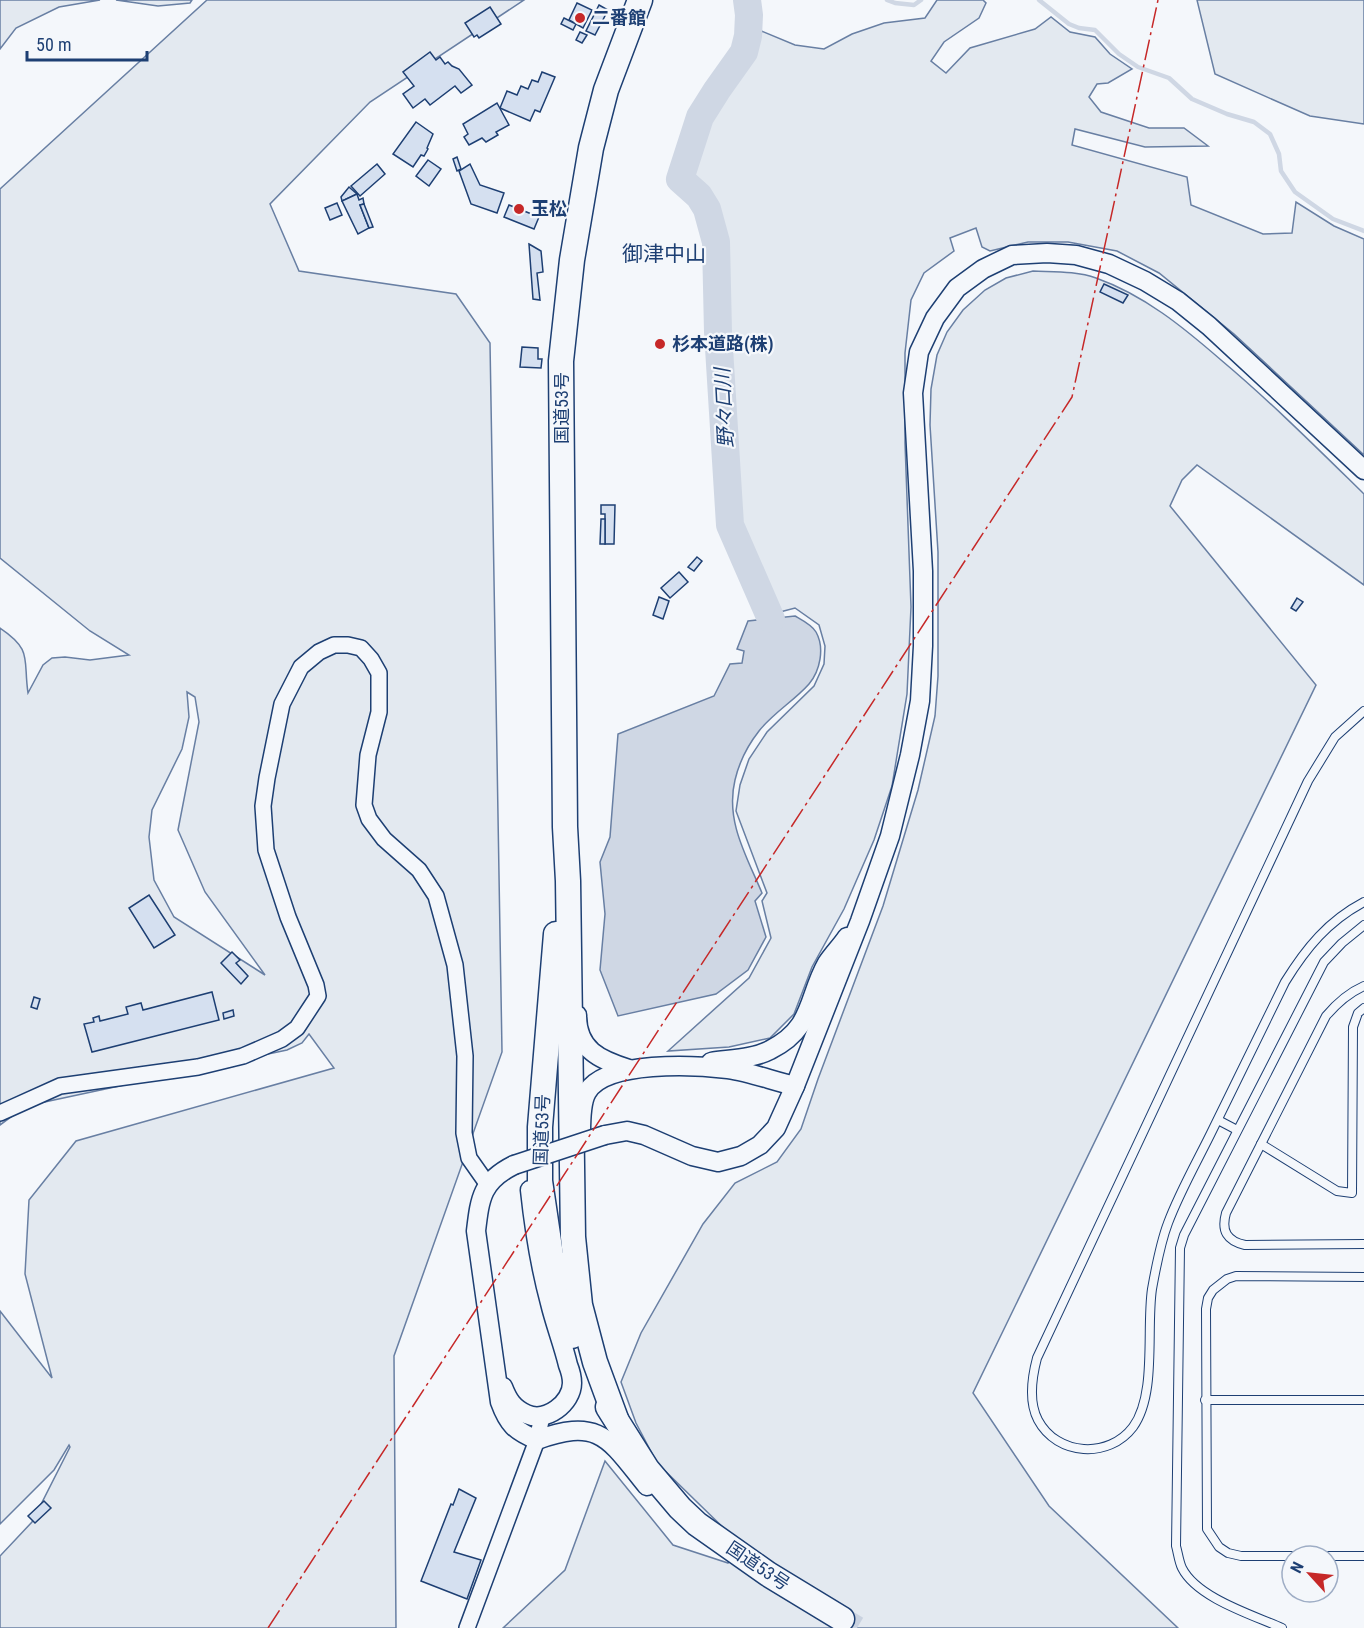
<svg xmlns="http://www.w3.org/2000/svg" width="1364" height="1628" font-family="'Roboto Condensed','Noto Sans JP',sans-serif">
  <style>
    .green { fill: #e3e9f0; stroke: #687fa3; stroke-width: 1.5; fill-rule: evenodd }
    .water { fill: #cfd7e4; stroke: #687fa3; stroke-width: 1.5 }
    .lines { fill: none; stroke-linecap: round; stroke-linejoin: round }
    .stream { stroke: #cfd7e4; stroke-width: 4.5 }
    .river { stroke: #cfd7e4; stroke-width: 28 }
    .building { fill: #d5e0f0; stroke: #1d3f73; stroke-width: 1.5 }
    .trunk-tunnel { stroke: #c9d2e0; stroke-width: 24; stroke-dasharray: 24 12; stroke-linecap: butt }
    .service-casing { stroke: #1d3f73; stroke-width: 10 }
    .minor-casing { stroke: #1d3f73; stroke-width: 18 }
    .tertiary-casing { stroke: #1d3f73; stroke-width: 21 }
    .trunk-casing { stroke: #1d3f73; stroke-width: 27 }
    .service { stroke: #f4f7fb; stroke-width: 8 }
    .minor { stroke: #f4f7fb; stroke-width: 15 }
    .tertiary { stroke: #f4f7fb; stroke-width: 18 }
    .trunk { stroke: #f4f7fb; stroke-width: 24 }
    .tertiary-bridge-casing { stroke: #1d3f73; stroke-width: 21; stroke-linecap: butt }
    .tertiary-bridge { stroke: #f4f7fb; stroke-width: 18 }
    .power { stroke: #c62828; stroke-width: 1.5; stroke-dasharray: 21 4.5 3 4.5; stroke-linecap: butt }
    .poi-dot { fill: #c62828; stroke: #f4f7fb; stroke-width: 2 }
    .labels { text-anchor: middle; stroke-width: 4.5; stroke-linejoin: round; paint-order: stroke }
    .poi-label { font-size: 18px; font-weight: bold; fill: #1d3f73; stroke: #f4f7fb; text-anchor: start }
    .street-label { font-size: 18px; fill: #1d3f73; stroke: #f4f7fb }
    .water-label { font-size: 20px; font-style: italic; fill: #1d3f73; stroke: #f4f7fb }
    .quarter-label { font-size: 21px; fill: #1d3f73; stroke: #f4f7fb }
  </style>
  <rect width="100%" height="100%" fill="#f4f7fb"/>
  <!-- green -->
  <g class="green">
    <path d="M0,0H100L59,7L16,28L0,49Z"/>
    <path d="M116,0H192L190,3L158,6Z"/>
    <path d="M207,0H524L370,102L270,204L299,271L456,294L490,343L502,1052L394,1356L396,1628H0V1556L32,1522L70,1447L69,1445L54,1470L0,1524V1311L52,1378L25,1274L29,1200L76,1141L334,1068L309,1034L302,1043L287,1050L26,1106L0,1125V628C33,650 23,659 28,693L43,665L52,658L65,657L90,660L129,655L90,631L0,558V189ZM187,692L195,697L199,722L178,830L205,892L265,975L174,917L154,880L149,837L152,810L182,749L189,717Z"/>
    <path d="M937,0H983L986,3L979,18L944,42L931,61L946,73L970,48L1035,29L1051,17L1070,32L1095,37L1110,54L1132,69L1108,83L1097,84L1089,97L1101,112L1149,128H1184L1208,146L1145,147L1075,129L1072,145L1187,177L1191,205L1263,234L1292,233L1296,202L1334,226L1364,239V455L1234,334L1159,273L1117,251L1068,242H1028L990,251L982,247L976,228L950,238L954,251L924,273L911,300L905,353V443L911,607L907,694L892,786L874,840L844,909L812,967L794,1014L770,1038L729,1047L668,1051L749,978L771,938L762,901L767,893L736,811L740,785L749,759L767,732L814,686L824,664L825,646L819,625L795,608L776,613L737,520L722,230L709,195L688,175L708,120L722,95L749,60L759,30L795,45L824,49L852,34L884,23L925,18Z"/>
    <path d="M1197,0H1364V124L1310,116L1215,74Z"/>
    <path d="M1033,271C1053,272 1077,271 1096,278C1144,295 1183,327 1221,360C1271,402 1317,448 1364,494V585L1197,465L1182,480L1170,506L1316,685L973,1393L1049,1506L1178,1628H503L565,1570L605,1461L673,1545L728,1563L738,1542L657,1463L636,1423L621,1382L641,1333L703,1224L735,1183L777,1162L801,1129L818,1079L883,906L918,790L935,716L938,676V552L930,425L931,389L937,355L947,332L963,310L985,290L1006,278Z"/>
  </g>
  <!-- water -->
  <path class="water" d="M795,616C802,620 812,625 816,632C825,648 820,671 809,684C794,701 773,713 759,731C748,745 739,763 735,780C725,821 747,857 762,893L755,901L766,937L748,970L716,994L618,1016L600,970L605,914L600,862L610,837L618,734L714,696L730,664L742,663L744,651L737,649L748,621Z"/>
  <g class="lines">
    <!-- stream -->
    <g class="stream">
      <path d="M887,0L895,3L914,5L921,0"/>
      <path d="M1039,0L1069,24L1079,28L1095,30L1119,54L1138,67L1169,78L1192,99L1227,114L1254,122L1270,134L1279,154L1281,171L1295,192L1333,219L1364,231"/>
    </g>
    <!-- river -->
    <path class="river" d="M747,0L749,15L748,36L744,52L717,90L700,117L680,179L699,196L707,209L716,242L718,332L730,525L771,619"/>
  </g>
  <!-- building -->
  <g class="building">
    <path d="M577,3L592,10L583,28L569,20Z"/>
    <path d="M599,5L608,10L595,35L586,31Z"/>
    <path d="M490,7L501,24L479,38L477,35L474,37L465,23Z"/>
    <path d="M564,18L576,24L573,30L561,24Z"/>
    <path d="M580,32L587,35L582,43L576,40Z"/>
    <path d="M430,52L436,60L440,57L445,64L448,62L452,66L459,69L472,85L461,93L455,86L430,105L425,99L413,108L403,94L414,86L403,72Z"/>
    <path d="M542,72L555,77L540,112L535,110L530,121L500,108L507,91L517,95L521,86L528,89L532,80L538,82Z"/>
    <path d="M497,103L509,125L496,132L498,135L486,142L482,138L469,145L464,137L468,134L463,124Z"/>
    <path d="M416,122L433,134L427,148L428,149L424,156L421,155L413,167L393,154Z"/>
    <path d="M457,157L461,169L457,171L453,159Z"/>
    <path d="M428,160L441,169L429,186L416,176Z"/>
    <path d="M377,164L385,174L360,196L351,186Z"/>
    <path d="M470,164L480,185L504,193L497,213L471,204L459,171Z"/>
    <path d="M349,187L357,194L342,201L341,197Z"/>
    <path d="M357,194L359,200L363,198L364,204L360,205L369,228L358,234L342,201Z"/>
    <path d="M337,203L342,215L330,220L325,208Z"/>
    <path d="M364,204L373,227L369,228L360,205Z"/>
    <path d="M509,205L539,217L534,229L504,217Z"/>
    <path d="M529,244L541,251L543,272L537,273L540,300L533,299Z"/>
    <path d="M1104,284L1128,295L1123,303L1100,292Z"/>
    <path d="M522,347L538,348V359H542L541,368L520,367Z"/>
    <path d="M601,505H615L614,544H605V514H601Z"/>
    <path d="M601,519H605V544H600Z"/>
    <path d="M697,557L702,561L694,571L688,567Z"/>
    <path d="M679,572L688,582L670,598L661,588Z"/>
    <path d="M659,597L669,601L663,619L653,615Z"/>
    <path d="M1297,598L1303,602L1296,611L1291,608Z"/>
    <path d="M149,895L175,935L154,948L129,908Z"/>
    <path d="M232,952L240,960L236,963L248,976L241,984L221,963Z"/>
    <path d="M212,992L219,1020L92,1052L84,1024L94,1022L93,1018L99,1016L100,1021L128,1014L126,1007L141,1003L143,1010Z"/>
    <path d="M34,997L40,999L37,1009L31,1007Z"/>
    <path d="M233,1010L234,1016L224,1019L223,1013Z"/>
    <path d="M459,1489L476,1498L454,1552L481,1560L467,1599L421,1581L451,1504L453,1505Z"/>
    <path d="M44,1501L51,1508L35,1523L28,1516Z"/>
  </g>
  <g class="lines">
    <!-- trunk-tunnel -->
    <path class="trunk-tunnel" d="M842,1619L857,1628"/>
    <!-- service casing -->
    <g class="service-casing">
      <g id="service">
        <path d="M1364,711L1335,737L1308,781L1037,1358C1032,1377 1028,1401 1038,1420C1057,1456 1109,1459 1133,1427C1157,1394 1146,1329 1152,1289C1156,1267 1160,1244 1168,1223C1180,1191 1198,1160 1213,1129C1237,1080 1261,1031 1285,982C1306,948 1328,921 1364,902"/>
        <path d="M1364,986C1348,993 1337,1003 1326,1016L1226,1213C1221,1231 1227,1241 1245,1245L1364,1244"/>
        <path d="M1218,1120L1237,1130"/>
        <path d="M1261,1144L1337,1191L1352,1193L1353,1027L1358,1013L1364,1008"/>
        <path d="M1205,1400H1364"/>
        <path d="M1292,1556H1241L1228,1553L1219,1547L1207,1529L1206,1309L1208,1298L1213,1290L1227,1279L1236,1276L1364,1277"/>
        <path d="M1328,1556H1364"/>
        <path d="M1282,1628C1253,1615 1197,1598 1182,1568C1179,1562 1178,1553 1176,1546L1180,1248L1184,1235L1324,962L1342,943L1364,925"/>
      </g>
    </g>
    <!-- minor casing -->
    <g class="minor-casing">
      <g id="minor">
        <path d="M0,1113L60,1086L198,1067L243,1056L282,1039L297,1028L318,996L316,985L288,917L266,850L263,806L267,778L282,704L301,667L319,652L334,645H348L361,648L371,659L379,673V712L368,755L364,805L369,819L384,839L419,870L436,896L455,965L465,1056L464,1133L469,1158L488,1185"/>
        <path d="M467,1628L537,1440L542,1416"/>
      </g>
    </g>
    <!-- tertiary casing -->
    <g class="tertiary-casing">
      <g id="tertiary">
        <path d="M577,1015C577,1050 600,1060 629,1069"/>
        <path d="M711,1062C730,1059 753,1059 770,1050C814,1028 807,998 827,963C833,954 841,946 847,937"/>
        <path d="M581,1133C581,1121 581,1102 587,1092C606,1060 695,1065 728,1069C750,1072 773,1081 795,1086"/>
        <path d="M605,1135L627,1131L644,1135L692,1156L718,1162L741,1156L760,1145L776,1128L795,1086L860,921L890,836L910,755L920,701L923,646V571L913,393L919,352L935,318L957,288L983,269L1012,255L1047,253L1076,255L1109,264L1145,281L1178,301L1209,326L1364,470"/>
        <path d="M514,1165C482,1181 480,1197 476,1231L500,1402C508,1424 515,1431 537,1440C600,1417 609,1439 647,1486"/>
        <path d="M503,1387C508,1400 513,1408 526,1414C546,1423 572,1403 572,1383C572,1377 570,1370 568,1365C563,1344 555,1324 550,1303C540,1266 534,1228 530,1190"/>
      </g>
    </g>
    <!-- trunk casing -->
    <g class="trunk-casing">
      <g id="trunk">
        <path d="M556,934L540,1127V1181L551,1255L572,1336"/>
        <path d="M608,1407L647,1469L680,1508L697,1524L768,1574L842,1619"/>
        <path d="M616,1419L595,1362L580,1305L573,1237L568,881L565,827L561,361L572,260L591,148L606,90L640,0"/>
      </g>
    </g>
    <!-- service -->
    <use href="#service" class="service"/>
    <!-- minor -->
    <use href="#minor" class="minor"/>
    <!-- tertiary -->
    <use href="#tertiary" class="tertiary"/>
    <!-- trunk -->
    <use href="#trunk" class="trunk"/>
    <!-- tertiary-bridge casing -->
    <g class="tertiary-bridge-casing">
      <path id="tertiary-bridge" d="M514,1165L605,1135"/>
    </g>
    <!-- tertiary-bridge -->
    <use href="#tertiary-bridge" class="tertiary-bridge"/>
    <!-- power -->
    <path class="power" d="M268,1628L1072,397L1158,0"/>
  </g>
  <!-- markers -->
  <g class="poi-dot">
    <circle cx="580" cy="18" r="6"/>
    <circle cx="519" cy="209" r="6"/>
    <circle cx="660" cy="344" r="6"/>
  </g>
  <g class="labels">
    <!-- poi labels -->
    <g class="poi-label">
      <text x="592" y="24">二番館</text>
      <text x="531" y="215">玉松</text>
      <text x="672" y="350">杉本道路(株)</text>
    </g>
    <!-- street labels -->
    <g class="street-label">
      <text transform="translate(562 408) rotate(-90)" y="6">国道53号</text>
      <text transform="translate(542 1130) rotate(-88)" y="6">国道53号</text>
      <text transform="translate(758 1566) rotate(34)" y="6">国道53号</text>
    </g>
    <!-- water labels -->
    <g class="water-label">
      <text transform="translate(724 408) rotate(-93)" y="7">野々口川</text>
    </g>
    <!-- quarter labels -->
    <g class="quarter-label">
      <text x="664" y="261">御津中山</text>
    </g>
  </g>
  <!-- north arrow -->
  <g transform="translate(1310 1574) rotate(297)"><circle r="28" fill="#f4f7fb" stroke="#9eadc5" stroke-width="1.5"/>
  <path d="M0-4.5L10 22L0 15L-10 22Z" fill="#c62828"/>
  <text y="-9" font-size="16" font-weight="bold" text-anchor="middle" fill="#1d3f73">N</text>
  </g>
  <!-- scale -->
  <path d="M27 51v9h120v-9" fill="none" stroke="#1d3f73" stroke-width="3"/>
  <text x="36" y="51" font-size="18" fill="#1d3f73" stroke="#f4f7fb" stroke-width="4.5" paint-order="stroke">50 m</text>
</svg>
